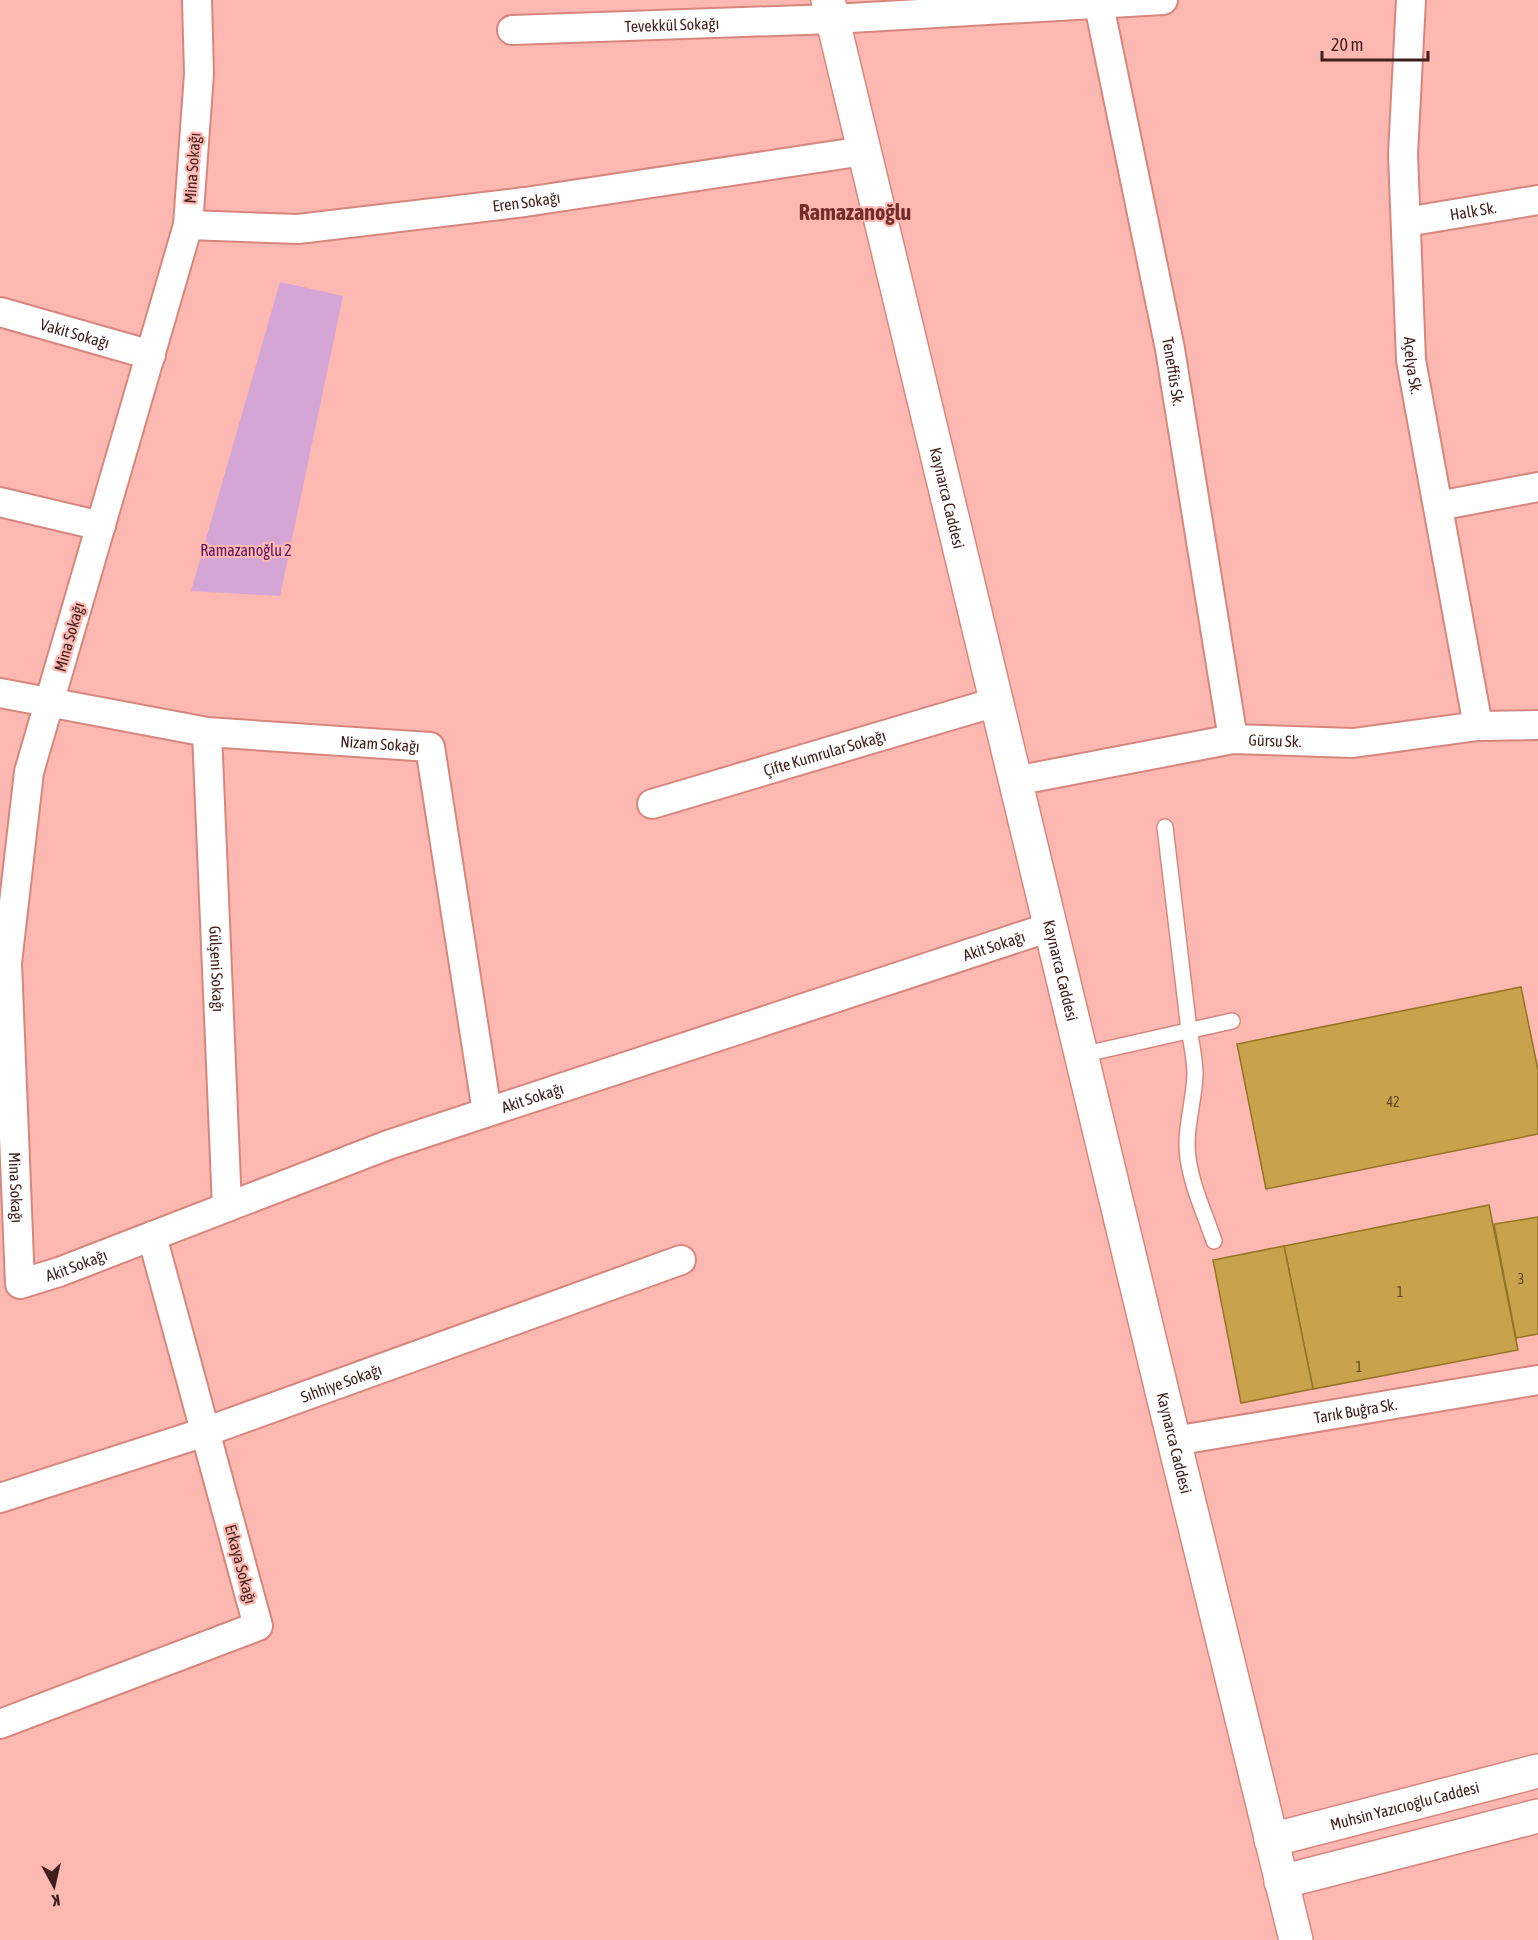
<svg xmlns="http://www.w3.org/2000/svg" width="1538" height="1940" font-family="'Asap Condensed',sans-serif">
  <style>
    .green { fill: #d5a5d6 }
    .building { fill: #c8a34b; stroke: #947427; stroke-width: 1.5 }
    .lines { fill: none; stroke-linecap: round; stroke-linejoin: round }
    .service-casing { stroke: #d7867e; stroke-width: 18 }
    .minor-casing { stroke: #d7867e; stroke-width: 32 }
    .tertiary-casing { stroke: #d7867e; stroke-width: 36 }
    .secondary-casing { stroke: #d7867e; stroke-width: 36 }
    .service { stroke: #fff; stroke-width: 15 }
    .minor { stroke: #fff; stroke-width: 28 }
    .tertiary { stroke: #fff; stroke-width: 33 }
    .secondary { stroke: #fff; stroke-width: 33 }
    .labels { text-anchor: middle; stroke-width: 4.5; stroke-linejoin: round; paint-order: stroke }
    .number-label { font-size: 14px; fill: #614028 }
    .street-label { font-size: 16px; fill: #3f1f1c; stroke: #fdb8b1 }
    .park-label { font-size: 16px; fill: #5f1263; stroke: #fdb8b1 }
    .district-label { font-size: 22px; font-weight: bold; fill: #742d29; stroke: #fdb8b1 }
  </style>
  <rect width="100%" height="100%" fill="#fdb8b1"/>
  <!-- green -->
  <path class="green" d="M280,282L343,296L280,596L191,591Z"/>
  <!-- building -->
  <g class="building">
    <path d="M1521,987L1538,1070V1134L1266,1189L1237,1044Z"/>
    <path d="M1489,1205L1518,1350L1313,1389L1284,1246Z"/>
    <path d="M1538,1217V1334L1516,1338L1494,1224Z"/>
    <path d="M1284,1246L1313,1389L1241,1403L1213,1260Z"/>
  </g>
  <g class="lines">
    <!-- service casing -->
    <g class="service-casing">
      <g id="service">
        <path d="M1165,827L1189,1030C1192,1045 1195,1060 1195,1075C1194,1103 1184,1130 1188,1158C1192,1187 1205,1214 1214,1241"/>
        <path d="M1081,1055L1232,1021"/>
      </g>
    </g>
    <!-- minor casing -->
    <g class="minor-casing">
      <g id="minor">
        <path id="s1" d="M197,0L199,74L188,225L29,772L7,963L20,1284L59,1272L388,1145L1050,927"/>
        <path id="s2" d="M1411,0L1403,154L1411,360L1478,726"/>
        <path id="s3" d="M1099,5L1170,349L1233,739"/>
        <path id="s4" d="M512,30L833,19L1163,0"/>
        <path id="s5" d="M1406,222L1538,200"/>
        <path id="s6" d="M188,225L298,229L525,202L864,151"/>
        <path id="s7" d="M0,312L151,355"/>
        <path d="M0,502L101,526"/>
        <path d="M1438,506L1538,487"/>
        <path id="s8" d="M0,693L207,732L430,747L487,1112"/>
        <path id="s9" d="M207,732L227,1207"/>
        <path id="s10" d="M1015,781L1233,739L1353,743L1478,726L1538,725"/>
        <path id="s11" d="M652,804L996,702"/>
        <path id="s12" d="M1174,1441L1538,1380"/>
        <path id="s13" d="M0,1498L205,1432L681,1260"/>
        <path d="M0,1724L258,1626L152,1236"/>
      </g>
    </g>
    <!-- tertiary casing -->
    <g class="tertiary-casing">
      <g id="tertiary">
        <path id="s14" d="M1271,1840L1538,1771"/>
        <path d="M1281,1882L1538,1816"/>
      </g>
    </g>
    <!-- secondary casing -->
    <g class="secondary-casing">
      <g id="secondary">
        <path id="s15" d="M828,0L1166,1408L1296,1940"/>
      </g>
    </g>
    <!-- service -->
    <use href="#service" class="service"/>
    <!-- minor -->
    <use href="#minor" class="minor"/>
    <!-- tertiary -->
    <use href="#tertiary" class="tertiary"/>
    <!-- secondary -->
    <use href="#secondary" class="secondary"/>
  </g>
  <g class="labels">
    <!-- number labels -->
    <g class="number-label">
      <text x="1393" y="1107">42</text>
      <text x="1521" y="1284">3</text>
      <text x="1400" y="1297">1</text>
      <text x="1359" y="1372">1</text>
    </g>
    <!-- street labels -->
    <g class="street-label">
      <text dy="6" stroke="none"><textPath href="#s4" startOffset="160">Tevekkül Sokağı</textPath></text>
      <text transform="translate(192 168) rotate(-86)" y="6">Mina Sokağı</text>
      <text dy="6" stroke="none"><textPath href="#s6" startOffset="340">Eren Sokağı</textPath></text>
      <text dy="6" stroke="none"><textPath href="#s5" startOffset="68">Halk Sk.</textPath></text>
      <text dy="6" stroke="none"><textPath href="#s7" startOffset="78">Vakit Sokağı</textPath></text>
      <text dy="6" stroke="none"><textPath href="#s2" startOffset="366">Açelya Sk.</textPath></text>
      <text dy="6" stroke="none"><textPath href="#s3" startOffset="374">Teneffüs Sk.</textPath></text>
      <text dy="6" stroke="none"><textPath href="#s15" startOffset="512">Kaynarca Caddesi</textPath></text>
      <text transform="translate(69 637) rotate(-74)" y="6">Mina Sokağı</text>
      <text dy="6" stroke="none"><textPath href="#s10" startOffset="264">Gürsu Sk.</textPath></text>
      <text dy="6" stroke="none"><textPath href="#s8" startOffset="384">Nizam Sokağı</textPath></text>
      <text dy="6" stroke="none"><textPath href="#s11" startOffset="180">Çifte Kumrular Sokağı</textPath></text>
      <text dy="6" stroke="none"><textPath href="#s1" startOffset="2340">Akit Sokağı</textPath></text>
      <text dy="6" stroke="none"><textPath href="#s9" startOffset="237">Gülşeni Sokağı</textPath></text>
      <text dy="6" stroke="none"><textPath href="#s15" startOffset="998">Kaynarca Caddesi</textPath></text>
      <text dy="6" stroke="none"><textPath href="#s1" startOffset="1854">Akit Sokağı</textPath></text>
      <text dy="6" stroke="none"><textPath href="#s1" startOffset="1212">Mina Sokağı</textPath></text>
      <text dy="6" stroke="none"><textPath href="#s1" startOffset="1368">Akit Sokağı</textPath></text>
      <text dy="6" stroke="none"><textPath href="#s13" startOffset="360">Sıhhiye Sokağı</textPath></text>
      <text dy="6" stroke="none"><textPath href="#s12" startOffset="184">Tarık Buğra Sk.</textPath></text>
      <text dy="6" stroke="none"><textPath href="#s15" startOffset="1484">Kaynarca Caddesi</textPath></text>
      <text transform="translate(241 1564) rotate(75)" y="6">Erkaya Sokağı</text>
      <text dy="6" stroke="none"><textPath href="#s14" startOffset="138">Muhsin Yazıcıoğlu Caddesi</textPath></text>
    </g>
    <!-- park labels -->
    <g class="park-label">
      <text x="246" y="556">Ramazanoğlu 2</text>
    </g>
    <!-- district labels -->
    <g class="district-label">
      <text x="855" y="220">Ramazanoğlu</text>
    </g>
  </g>
  <!-- north arrow -->
  <g transform="translate(54 1886) rotate(172)" stroke="#fdb8b1" stroke-width="4.5" paint-order="stroke">
  <path d="M0-4.5L10 22L0 15L-10 22Z" fill="#3f1f1c"/>
  <text y="-9" font-size="16" font-weight="bold" text-anchor="middle" fill="#3f1f1c">K</text>
  </g>
  <!-- scale -->
  <path d="M1322 51v9h106v-9" fill="none" stroke="#3f1f1c" stroke-width="3"/>
  <text x="1331" y="51" font-size="18" fill="#3f1f1c" stroke="#fdb8b1" stroke-width="4.5" paint-order="stroke">20 m</text>
</svg>
